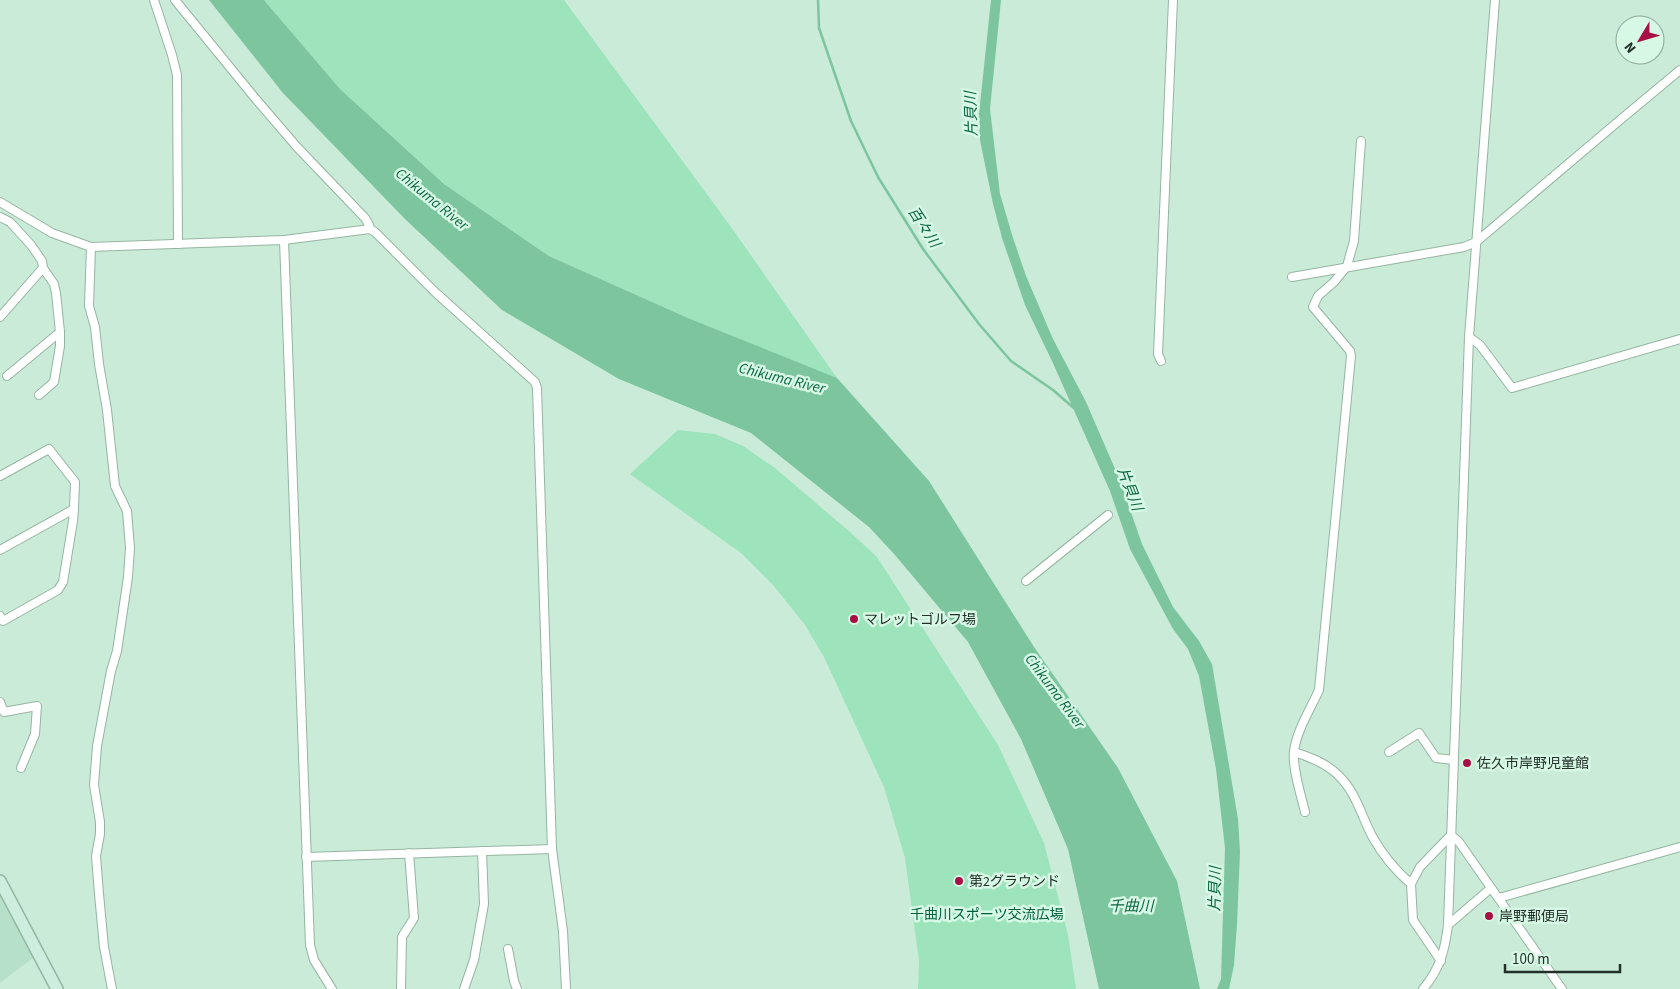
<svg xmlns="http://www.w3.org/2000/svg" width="1680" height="989" font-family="'Source Sans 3','Noto Sans JP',sans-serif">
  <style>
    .built { fill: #b7e0c9 }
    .green { fill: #9de4bd }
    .water { fill: #7dc59e }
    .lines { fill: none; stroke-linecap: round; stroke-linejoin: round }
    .stream { stroke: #7dc59e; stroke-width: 2.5 }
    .street-casing { stroke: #95b5a2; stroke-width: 10 }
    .secondary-casing { stroke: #95b5a2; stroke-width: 14 }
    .street { stroke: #fff; stroke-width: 8 }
    .secondary { stroke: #cdeede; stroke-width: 11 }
    .poi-dot { fill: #a71044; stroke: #d6f8e4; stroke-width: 2 }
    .labels { text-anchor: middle; stroke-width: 5; stroke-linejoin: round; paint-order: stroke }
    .poi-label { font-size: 14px; fill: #233029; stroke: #d6f8e4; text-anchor: start }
    .park-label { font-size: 14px; fill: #005e3b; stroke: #d6f8e4 }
    .water-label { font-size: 15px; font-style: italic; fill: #0d6642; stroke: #d6f8e4 }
  </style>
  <rect width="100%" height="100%" fill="#c9ebd7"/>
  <!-- built -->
  <path class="built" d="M0,894L34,957L0,983Z"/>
  <!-- green -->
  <g class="green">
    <path d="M264,0H564L731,227L837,378L688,318L549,256L444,184L340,89Z"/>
    <path d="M678,430L715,434L743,446L775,468L850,532L877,557L998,745L1044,843L1068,935L1076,989H918L919,961L905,858L884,787L824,657L805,625L773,585L741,553L630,474Z"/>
  </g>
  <!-- water -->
  <g class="water">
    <path d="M209,0H264L340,89L444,184L549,256L688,318L837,378L929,481L1034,647L1118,768L1177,881L1200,989H1099L1068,849L1021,739L968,642L895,555L869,527L751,433L619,379L502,310L405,219L283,93Z"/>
    <path d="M991,0H1001L990,109L1000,194L1013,238L1026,276L1053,339L1086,402L1119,478L1142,544L1173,607L1199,641L1212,664L1238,819L1240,852L1237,924L1234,965L1229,989H1217L1221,979L1225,848L1216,769L1199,676L1188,649L1173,629L1130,549L1110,491L1052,361L1025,305L1002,238L993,204L980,140L979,114Z"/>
  </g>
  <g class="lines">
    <!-- stream -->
    <path class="stream" d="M818,0L819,28L851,121L878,177L923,249L979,324L1011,361L1053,390L1075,409"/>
    <!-- street casing -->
    <g class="street-casing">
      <g id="street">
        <path d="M154,0L172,55L177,75L178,244"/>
        <path d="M175,0L255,98L297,147L365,218L369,225L370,229"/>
        <path d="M0,202L52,233L91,247L284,240L370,229L375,232L435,292L535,382L537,388L552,849L563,931L566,989"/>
        <path d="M0,217L10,222L31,245L42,261L43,268L54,284L56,293L60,332L7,376"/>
        <path d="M284,240L310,945L314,960L332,989"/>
        <path d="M91,247L89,306L95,327L99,364L107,410L115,486L127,511L130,548L128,577L117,651L111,671L97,746L94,785L100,822V834L96,856L99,894L104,947L112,989"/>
        <path d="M1292,277L1464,247L1476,242L1620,120L1680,70"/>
        <path d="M0,317L43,268"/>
        <path d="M1469,337L1480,345L1512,388L1680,339"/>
        <path d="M1161,361L1158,354L1173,0"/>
        <path d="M39,395L54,382L60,346V332"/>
        <path d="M0,476L49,449L75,482L74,509L0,550"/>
        <path d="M1026,581L1108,515"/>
        <path d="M0,616L3,621L58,590L63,582L73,521L74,509"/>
        <path d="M0,702L4,712L37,706L35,734L21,768"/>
        <path d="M1294,752C1310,757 1326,763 1338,775C1356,792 1361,815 1372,836C1382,854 1396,871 1411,884"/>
        <path d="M1389,752L1419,733L1436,758L1454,760"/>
        <path d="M1305,812C1301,795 1292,768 1294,751C1297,730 1310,710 1319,690L1351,356L1350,351L1313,307L1318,296L1334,282L1347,266L1354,241L1361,141"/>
        <path d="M306,857L552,849"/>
        <path d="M1499,898L1680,847"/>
        <path d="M1448,925L1491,888"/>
        <path d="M508,949L514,981L517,989"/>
        <path d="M1441,961L1413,920L1411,884L1420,867L1451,835L1459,842L1562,989"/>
        <path d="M401,989L402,937L414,918L409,853"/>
        <path d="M464,989L474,960L484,904L482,851"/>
        <path d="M1423,989C1440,969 1445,950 1448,925L1469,337L1495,0"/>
      </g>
    </g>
    <!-- secondary casing -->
    <g class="secondary-casing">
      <path id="secondary" d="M0,881L57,989"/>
    </g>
    <!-- street -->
    <use href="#street" class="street"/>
    <!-- secondary -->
    <use href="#secondary" class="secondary"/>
  </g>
  <!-- markers -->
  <g class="poi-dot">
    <circle cx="854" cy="619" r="5"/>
    <circle cx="1467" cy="763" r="5"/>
    <circle cx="959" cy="881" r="5"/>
    <circle cx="1489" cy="916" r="5"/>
  </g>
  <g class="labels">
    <!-- poi labels -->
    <g class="poi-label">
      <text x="864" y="624">マレットゴルフ場</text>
      <text x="1477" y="768">佐久市岸野児童館</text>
      <text x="969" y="886">第2グラウンド</text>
      <text x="1499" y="921">岸野郵便局</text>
    </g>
    <!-- park labels -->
    <g class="park-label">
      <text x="987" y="919">千曲川スポーツ交流広場</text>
    </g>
    <!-- water labels -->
    <g class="water-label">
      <text transform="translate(971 114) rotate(-92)" y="5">片貝川</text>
      <text transform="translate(432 199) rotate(39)" y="5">Chikuma River</text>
      <text transform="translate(924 227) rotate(57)" y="5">百々川</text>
      <text transform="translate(782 378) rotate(14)" y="5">Chikuma River</text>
      <text transform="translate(1130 489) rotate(69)" y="5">片貝川</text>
      <text transform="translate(1055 691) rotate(53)" y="5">Chikuma River</text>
      <text transform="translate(1215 889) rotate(-89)" y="5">片貝川</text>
      <text x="1131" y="911">千曲川</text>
    </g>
  </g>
  <!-- north arrow -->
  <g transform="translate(1640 40) rotate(232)"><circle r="24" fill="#d6f8e4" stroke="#8ea899"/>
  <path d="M0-4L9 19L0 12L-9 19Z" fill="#a71044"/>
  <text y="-8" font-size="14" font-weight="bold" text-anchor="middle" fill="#233029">N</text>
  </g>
  <!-- scale -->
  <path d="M1505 964v8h115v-8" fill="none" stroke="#233029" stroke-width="2.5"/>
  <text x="1512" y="964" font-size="15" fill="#233029" stroke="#d6f8e4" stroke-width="4" paint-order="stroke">100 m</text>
</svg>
